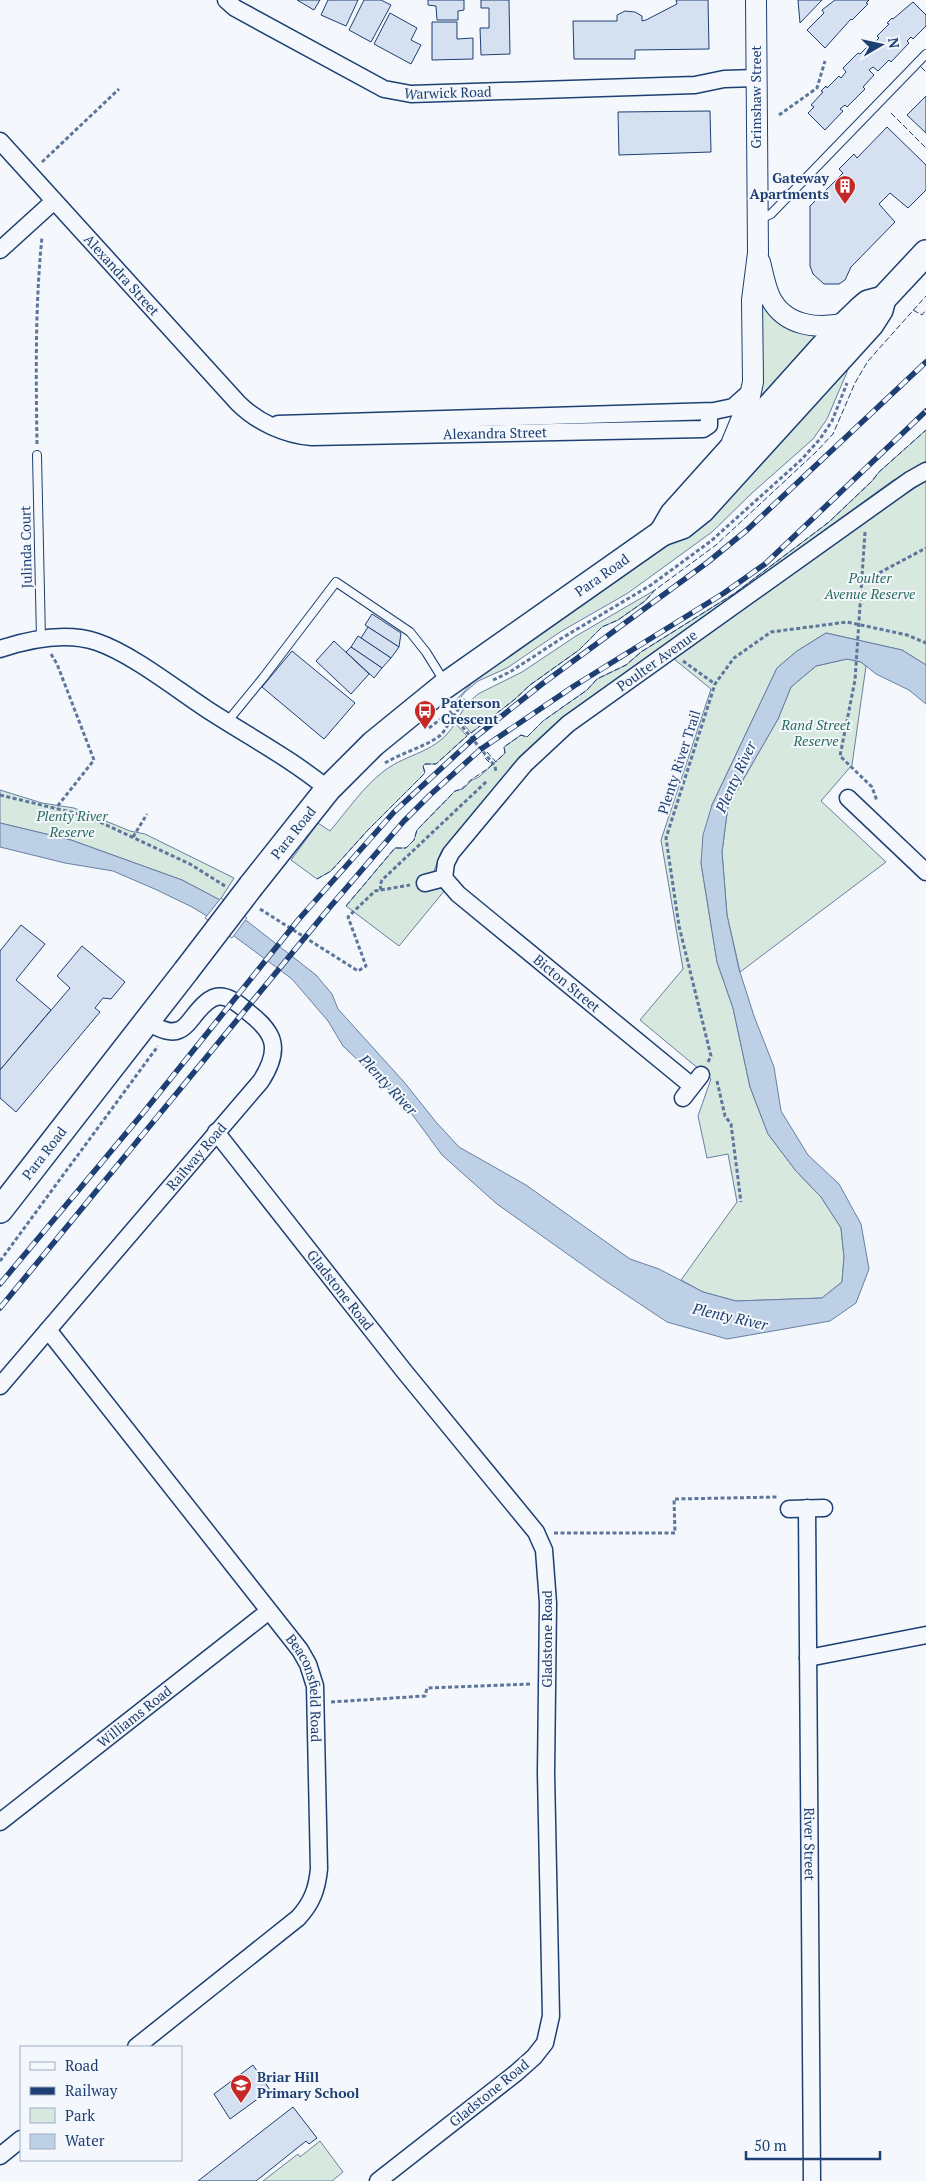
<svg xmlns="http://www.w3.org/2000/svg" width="926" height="2181" font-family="'PT Serif',serif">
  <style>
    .green { fill: #d7e8df; stroke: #687fa3 }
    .water { fill: #bed0e5; stroke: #687fa3 }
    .pier { fill: #f4f7fb; stroke: #687fa3 }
    .building { fill: #d5e0f0; stroke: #1d3f73 }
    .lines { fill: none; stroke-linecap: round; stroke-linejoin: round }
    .service-casing { stroke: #1d3f73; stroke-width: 10 }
    .minor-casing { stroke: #1d3f73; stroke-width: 19 }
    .tertiary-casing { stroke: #1d3f73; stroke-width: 22 }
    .primary-casing { stroke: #1d3f73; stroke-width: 28 }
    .path { stroke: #5e769c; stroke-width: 3; stroke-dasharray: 4 2.5; stroke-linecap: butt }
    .service { stroke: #f4f7fb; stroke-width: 8 }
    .minor { stroke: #f4f7fb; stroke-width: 16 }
    .tertiary { stroke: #f4f7fb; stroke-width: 20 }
    .primary { stroke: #f4f7fb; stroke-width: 25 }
    .rail-casing { stroke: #1d3f73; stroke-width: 5.5 }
    .rail { stroke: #f4f7fb; stroke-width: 4; stroke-dasharray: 11; stroke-linecap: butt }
    .primary-bridge-casing { stroke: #1d3f73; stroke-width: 28; stroke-linecap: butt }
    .primary-bridge { stroke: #f4f7fb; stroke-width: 25 }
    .fence { stroke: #1d3f73; stroke-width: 1; stroke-dasharray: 6 2.5; stroke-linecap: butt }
    .labels { text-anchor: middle; stroke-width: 4; stroke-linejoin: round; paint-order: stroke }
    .street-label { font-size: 14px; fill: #1d3f73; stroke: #f4f7fb }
    .poi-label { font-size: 14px; font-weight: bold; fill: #1d3f73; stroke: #f4f7fb; text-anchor: start }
    .park-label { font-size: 14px; font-style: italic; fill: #2c6c60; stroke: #f4f7fb }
    .water-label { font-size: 15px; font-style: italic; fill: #1d3f73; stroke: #f4f7fb }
  </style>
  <rect width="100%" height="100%" fill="#f4f7fb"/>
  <!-- green -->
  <g class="green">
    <path d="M761,301L824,334L759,403L762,380Z"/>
    <path d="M853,358L827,419L813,439L752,493L712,532L628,593L560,632L507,668L478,681L465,692L457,702L455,701L476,679L693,528Z"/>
    <path d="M926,430V461L892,481L552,728L510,769L441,852L433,874L440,887L445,890L399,946L346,906L395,848H406L414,840L417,830L455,791L463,789L472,780L479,777L505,753L504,747L521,735L527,737L543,721L587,690L597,679L626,665L641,652L735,593L829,522L872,481L879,472Z"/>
    <path d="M926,481V665L902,650L826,633L797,651L777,668L712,805L701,863L717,962L733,1008L750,1087L768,1134L796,1171L821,1197L841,1228L844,1257L842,1282L822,1298L736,1301L703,1292L681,1280L737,1202L728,1154L707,1158L698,1116L711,1079L640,1020L683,969L661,840L711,689L674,659L899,498Z"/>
    <path d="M655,590L645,601L618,620L602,627L579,650L530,685L514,700L471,733L458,718L467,704L478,694L522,672L576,636Z"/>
    <path d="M847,659L861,662L866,666L852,765L821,801L886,862L740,972L727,915L722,852L728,806L778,719L791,687L816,666Z"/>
    <path d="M455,723L467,736L436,764H425L423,766L425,773L367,831L331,871L317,879L291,860L318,823L330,831C347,811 363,787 384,771C409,752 438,753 455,723Z"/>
    <path d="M0,790L42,803L74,808L130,831L145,834L234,878L220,900L182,880L71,840L0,823Z"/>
    <path d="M320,2141L343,2172L332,2181H263L298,2154L300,2157Z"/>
  </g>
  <!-- water -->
  <path class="water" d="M826,633L902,650L926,665V704L909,690L876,674L861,662L847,659L816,666L791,687L778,719L728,806L722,852L727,915L739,969L754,1016L774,1067L781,1111L808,1155L839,1184L861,1224L869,1269L856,1303L830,1321L727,1339L667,1322L604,1280L497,1204L442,1155L406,1106L343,1046L328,1021L292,979L207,916L192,907L157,890L113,871L65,863L0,847V823L71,840L182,880L220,900L316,975L332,994L338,1009L404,1082L436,1122L459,1147L526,1185L630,1259L659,1269L703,1292L736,1301L822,1298L842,1282L844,1257L841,1228L821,1197L796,1171L768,1134L750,1087L733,1008L717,962L701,863L703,835L712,805L777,668L797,651Z"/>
  <!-- pier -->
  <path class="pier" d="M221,898L247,918L232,938L205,918Z"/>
  <!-- building -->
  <g class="building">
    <path d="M297,0H320L314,10Z"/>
    <path d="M328,0H358L346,26L321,15Z"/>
    <path d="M364,0H381L391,5L371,42L349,30Z"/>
    <path d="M428,0H464V10L458,11V20H437L436,6L428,5Z"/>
    <path d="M481,0H509L510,54L481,55L480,28H489V8H481Z"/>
    <path d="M676,0H708L709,49L635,50V59H574L573,21H617V15L625,11L635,12L642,16V21L646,20L677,4Z"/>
    <path d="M798,0H822L800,23Z"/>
    <path d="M835,0H869L866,3L868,4L852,20L851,19L825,48L807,30L824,13L822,10Z"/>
    <path d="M913,2L926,15V26L913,39L911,37L907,41L909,43L891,62L889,60L878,71L873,67L869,70L874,75L863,87L865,89L847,107L845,105L840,109L843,111L825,130L808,113L814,107L811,105L823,92L821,91L826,86L827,88L839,76L841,78L846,72L843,68L858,53L860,54L872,42L873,44L879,38L877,36L889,24L887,23L892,18L893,19Z"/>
    <path d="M390,13L417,28L411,40L421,45L411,64L374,44Z"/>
    <path d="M432,22H457V39L473,38V59L432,60Z"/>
    <path d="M926,96V133L907,115Z"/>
    <path d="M710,111L711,152L619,155L618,112Z"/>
    <path d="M887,127L926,165V190L908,208L890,193L879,204L895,222L851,267L845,280L839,284H824L813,274L810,266V206L843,173L839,169L854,154L857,158Z"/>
    <path d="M372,614L401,633L399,647L365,625Z"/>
    <path d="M368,627L399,647L391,658L361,638Z"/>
    <path d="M358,636L391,658L382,668L351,647Z"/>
    <path d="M334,641L369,674L351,694L316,661Z"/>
    <path d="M351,647L382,668L374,678L346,652Z"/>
    <path d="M292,651L355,703L324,739L262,687Z"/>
    <path d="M21,925L45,944L16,980L51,1010L0,1070V951Z"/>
    <path d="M82,946L125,982L111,999L103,998L95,1008L100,1012L16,1112L0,1098V1070L70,988L57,976Z"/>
    <path d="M253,2065L270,2090L230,2119L214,2094Z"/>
    <path d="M293,2107L317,2138L309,2144L306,2141L256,2181H198Z"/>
  </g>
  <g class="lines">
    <!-- service casing -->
    <g class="service-casing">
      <g id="service">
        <path d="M760,219L771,214L926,54"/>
        <path d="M37,455L41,639"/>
        <path d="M227,722L263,678L336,582L410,632L426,652L444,681"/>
      </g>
    </g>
    <!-- minor casing -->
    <g class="minor-casing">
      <g id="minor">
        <path id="s1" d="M226,0L235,8L384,89L411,94L695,85L724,79L756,78"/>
        <path id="s2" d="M0,141L238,403C257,422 285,435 312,437L703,429L709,425V412"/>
        <path d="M0,250L54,201"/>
        <path d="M278,424L714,411L733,407L751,391"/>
        <path d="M0,649C30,639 67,632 97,642C132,654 176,689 208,710C248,736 290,758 328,789"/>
        <path d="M848,798L926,872"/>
        <path id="s3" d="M444,878L446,863L451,853L525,764L568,724L910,480L926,471"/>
        <path id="s4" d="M444,878L458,894L692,1086"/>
        <path d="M425,883L444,878"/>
        <path d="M683,1098L701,1075"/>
        <path id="s5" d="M216,1132L404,1371L536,1532L544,1550L548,1603L546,1773L551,2016L545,2043L534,2057L516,2073L378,2181"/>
        <path id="s6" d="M48,1330L300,1650L308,1664L315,1686L319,1869C317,1889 312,1903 298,1918L136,2047"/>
        <path id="s7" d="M0,1386L261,1081C268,1070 276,1055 272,1041C269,1029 257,1019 248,1012C223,990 213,991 193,1017C189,1022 185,1028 179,1030C168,1035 156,1026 146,1022"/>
        <path id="s8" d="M807,1508L812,2181"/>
        <path d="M789,1509L824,1508"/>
        <path d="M808,1658L926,1635"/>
        <path id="s9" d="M0,1822L269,1611"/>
        <path d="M0,2156L21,2139"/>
      </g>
    </g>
    <!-- tertiary casing -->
    <g class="tertiary-casing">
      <g id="tertiary">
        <path d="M760,262C763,274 765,286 770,297C784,326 818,330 846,323"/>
        <path d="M732,442L749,401L753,382L752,300L758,253L756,0"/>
      </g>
    </g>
    <!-- primary casing -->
    <g class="primary-casing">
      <g id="primary">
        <path d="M662,533L673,514L831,338L862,308L868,303L883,299"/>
        <path id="s10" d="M251,886L328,789L373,744L443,687L662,533L682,526L702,510L871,324L880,310L883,299L926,253"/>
        <path id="s11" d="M0,1210L186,971"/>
      </g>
    </g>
    <!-- path -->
    <g class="path">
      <path d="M779,115L817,88L825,61"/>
      <path d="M42,162L119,89"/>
      <path d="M37,444C36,375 35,306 42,237"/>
      <path d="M865,532L855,680L840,756L872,787L877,801"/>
      <path d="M862,582L926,548"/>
      <path d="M51,654L57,664L94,760L56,808"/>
      <path d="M683,661L715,684"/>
      <path d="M493,680L510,672L562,638L651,585L711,541L801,460L820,439L832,421L847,383"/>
      <path d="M429,728L450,712L495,766L496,772"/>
      <path d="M385,763C403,752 426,747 442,734L465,699"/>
      <path d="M0,795L87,816L190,864L225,886"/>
      <path d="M133,837L147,814"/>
      <path d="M381,890L380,885L382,880L487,781"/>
      <path d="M260,909L358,971L366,966L348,917L375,891L410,885"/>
      <path d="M708,1062L711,1056L679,926L666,838L715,684L734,658L771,632L847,622L907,635L926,643"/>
      <path d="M717,1081L725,1116L731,1124L741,1202"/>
      <path d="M0,1261L158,1046"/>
      <path d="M554,1533H675L674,1499L778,1497"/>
      <path d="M331,1702L425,1696L427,1688L532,1684"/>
    </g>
    <!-- service -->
    <use href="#service" class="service"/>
    <!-- minor -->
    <use href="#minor" class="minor"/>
    <!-- tertiary -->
    <use href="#tertiary" class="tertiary"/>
    <!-- primary -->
    <use href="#primary" class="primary"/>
    <!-- rail casing -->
    <g class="rail-casing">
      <g id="rail">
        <path d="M0,1284L143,1113L299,919L394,812L473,739L542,684L708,562L747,530L926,362"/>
        <path d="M0,1308L330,907L404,821L430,795L481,749L574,686L724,593L765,564L926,411"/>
      </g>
    </g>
    <!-- rail -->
    <use href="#rail" class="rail"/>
    <!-- primary-bridge casing -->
    <g class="primary-bridge-casing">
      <path id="primary-bridge" d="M186,971L251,886"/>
    </g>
    <!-- primary-bridge -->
    <use href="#primary-bridge" class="primary-bridge"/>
    <!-- fence -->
    <g class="fence">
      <path d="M921,67L926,72"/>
      <path d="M891,113L926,148"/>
      <path d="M913,310L922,315L926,310"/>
      <path d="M471,733L514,700L530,685L579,650L602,627L618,620L645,601L655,590L716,545L816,452L833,434L855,383L868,361L926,296"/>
      <path d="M487,752L496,762L505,753L504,747L521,735L527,737L543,721L587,690L597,679L626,665L641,652L735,593L829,522L872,481L879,472L926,430"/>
      <path d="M317,879L331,871L367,831L425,773L423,766L425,764H436L467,736"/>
      <path d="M346,906L395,848H406L414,840L417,830L455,791C466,788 464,785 471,780C479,774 484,772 492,765L483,756"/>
    </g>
  </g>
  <!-- icons -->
  <defs>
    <g id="building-pin" transform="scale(1.125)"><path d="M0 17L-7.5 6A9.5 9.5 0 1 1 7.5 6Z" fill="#c62828" stroke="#f4f7fb"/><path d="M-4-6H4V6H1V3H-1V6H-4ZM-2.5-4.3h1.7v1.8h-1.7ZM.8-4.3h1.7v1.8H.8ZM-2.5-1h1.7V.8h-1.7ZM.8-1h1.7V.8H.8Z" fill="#fff"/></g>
    <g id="bus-pin" transform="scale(1.125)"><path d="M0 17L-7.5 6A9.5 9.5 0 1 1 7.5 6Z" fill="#c62828" stroke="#f4f7fb"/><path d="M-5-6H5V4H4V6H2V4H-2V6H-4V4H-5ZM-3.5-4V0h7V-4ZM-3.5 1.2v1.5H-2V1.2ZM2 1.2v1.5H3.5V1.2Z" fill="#fff"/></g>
    <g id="school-pin" transform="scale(1.125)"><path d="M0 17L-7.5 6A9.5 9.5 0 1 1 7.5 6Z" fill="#c62828" stroke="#f4f7fb"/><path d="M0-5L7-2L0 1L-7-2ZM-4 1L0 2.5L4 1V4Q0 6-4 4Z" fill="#fff"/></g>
  </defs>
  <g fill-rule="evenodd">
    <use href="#building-pin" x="845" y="186"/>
    <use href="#bus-pin" x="425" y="711"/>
    <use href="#school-pin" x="241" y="2085"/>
  </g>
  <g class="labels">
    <!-- street labels -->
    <g class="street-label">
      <text dy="5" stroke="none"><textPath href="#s1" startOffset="246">Warwick Road</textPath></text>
      <text transform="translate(756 97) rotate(-90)" y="5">Grimshaw Street</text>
      <text dy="5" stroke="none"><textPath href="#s2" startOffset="181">Alexandra Street</textPath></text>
      <text dy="5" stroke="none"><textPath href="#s2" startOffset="620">Alexandra Street</textPath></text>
      <text transform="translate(26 547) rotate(-91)" y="5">Julinda Court</text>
      <text dy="5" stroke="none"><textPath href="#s10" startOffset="472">Para Road</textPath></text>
      <text dy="5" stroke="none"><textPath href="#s3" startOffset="310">Poulter Avenue</textPath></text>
      <text transform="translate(679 762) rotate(-72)" y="5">Plenty River Trail</text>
      <text dy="5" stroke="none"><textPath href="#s10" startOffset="68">Para Road</textPath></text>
      <text dy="5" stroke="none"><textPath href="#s4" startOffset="162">Bicton Street</textPath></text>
      <text dy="5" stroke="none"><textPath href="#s11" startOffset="72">Para Road</textPath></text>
      <text dy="5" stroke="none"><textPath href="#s7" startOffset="302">Railway Road</textPath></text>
      <text dy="5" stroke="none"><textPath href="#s5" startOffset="201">Gladstone Road</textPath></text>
      <text transform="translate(547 1639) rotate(-90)" y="5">Gladstone Road</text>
      <text dy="5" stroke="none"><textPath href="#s6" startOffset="446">Beaconsfield Road</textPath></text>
      <text dy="5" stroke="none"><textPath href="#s9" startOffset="171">Williams Road</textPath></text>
      <text dy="5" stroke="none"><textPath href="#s8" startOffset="336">River Street</textPath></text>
      <text transform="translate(489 2093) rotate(-39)" y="5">Gladstone Road</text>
    </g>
    <!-- poi labels -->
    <g class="poi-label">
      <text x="829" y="183" text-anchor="end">Gateway<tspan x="829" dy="16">Apartments</tspan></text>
      <text x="441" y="708">Paterson<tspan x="441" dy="16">Crescent</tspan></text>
      <text x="257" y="2082">Briar Hill<tspan x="257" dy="16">Primary School</tspan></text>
    </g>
    <!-- park labels -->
    <g class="park-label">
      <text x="870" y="583">Poulter<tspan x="870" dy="16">Avenue Reserve</tspan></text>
      <text x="816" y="730">Rand Street<tspan x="816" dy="16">Reserve</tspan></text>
      <text x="72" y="821">Plenty River<tspan x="72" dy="16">Reserve</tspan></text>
    </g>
    <!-- water labels -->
    <g class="water-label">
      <text transform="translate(736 777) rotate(-65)" y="5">Plenty River</text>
      <text transform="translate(388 1085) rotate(47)" y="5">Plenty River</text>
      <text transform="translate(730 1317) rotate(13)" y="5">Plenty River</text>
    </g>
  </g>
  <!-- legend -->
  <rect x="20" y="2046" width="162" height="115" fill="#f4f7fb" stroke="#9eadc5"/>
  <rect x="30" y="2062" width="25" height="8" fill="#f4f7fb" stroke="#9eadc5"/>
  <text x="65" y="2071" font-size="15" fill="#1d3f73">Road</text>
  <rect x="30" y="2087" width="25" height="8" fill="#1d3f73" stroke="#9eadc5"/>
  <text x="65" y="2096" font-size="15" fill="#1d3f73">Railway</text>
  <rect x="30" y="2108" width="25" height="15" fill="#d7e8df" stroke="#9eadc5"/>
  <text x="65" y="2121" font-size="15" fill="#1d3f73">Park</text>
  <rect x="30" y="2134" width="25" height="15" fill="#bed0e5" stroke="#9eadc5"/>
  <text x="65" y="2146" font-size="15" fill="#1d3f73">Water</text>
  <!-- north arrow -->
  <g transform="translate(881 45) rotate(81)" stroke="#f4f7fb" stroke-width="4" paint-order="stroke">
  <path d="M0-4L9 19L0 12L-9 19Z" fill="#1d3f73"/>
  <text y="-8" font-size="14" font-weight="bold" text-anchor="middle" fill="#1d3f73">N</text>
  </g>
  <!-- scale -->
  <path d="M746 2151v8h134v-8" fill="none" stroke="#1d3f73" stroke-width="2.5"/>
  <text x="754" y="2151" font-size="15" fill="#1d3f73" stroke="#f4f7fb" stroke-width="4" paint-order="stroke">50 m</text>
</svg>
